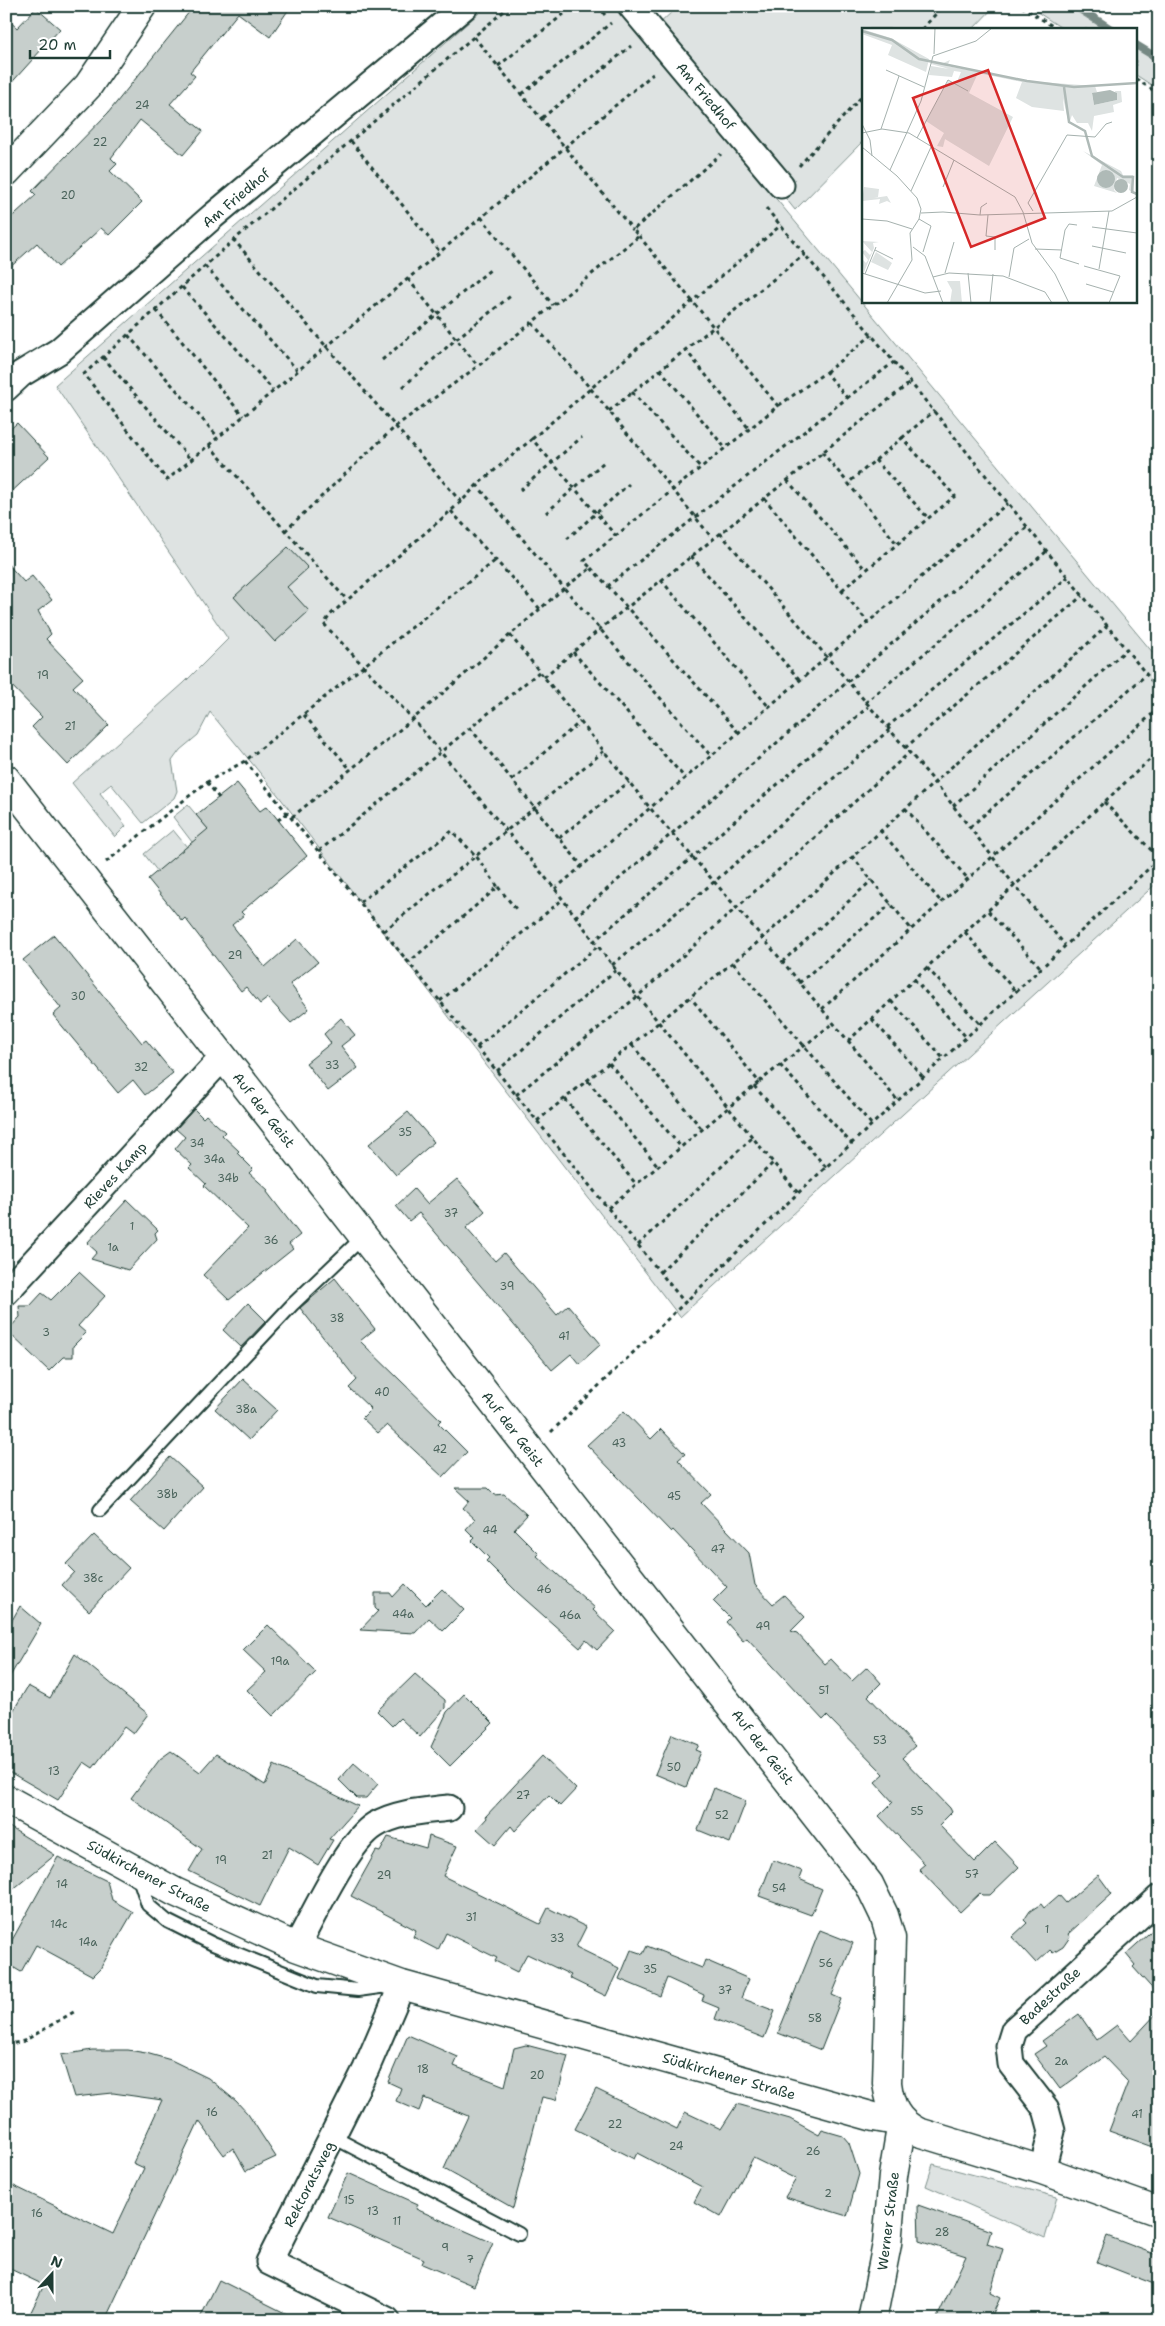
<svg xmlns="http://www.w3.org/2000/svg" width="1165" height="2326" font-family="'Shantell Sans',sans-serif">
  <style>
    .green { fill: #dee3e2; stroke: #7e908b }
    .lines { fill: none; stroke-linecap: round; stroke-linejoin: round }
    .stream { stroke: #758883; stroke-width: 8 }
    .building { fill: #c7cfcc; stroke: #1f3d34 }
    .service-casing { stroke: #1f3d34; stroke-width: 16 }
    .minor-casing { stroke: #1f3d34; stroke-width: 29 }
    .tertiary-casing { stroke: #1f3d34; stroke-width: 31 }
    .path { stroke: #1f3d34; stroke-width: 3; stroke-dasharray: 4 4; stroke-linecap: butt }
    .service { stroke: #fff; stroke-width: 12 }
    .minor { stroke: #fff; stroke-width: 25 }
    .tertiary { stroke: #fff; stroke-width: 28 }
    .labels { text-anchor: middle; stroke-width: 4; stroke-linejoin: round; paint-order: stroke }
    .number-label { font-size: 11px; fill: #49625a }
    .street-label { font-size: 14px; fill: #1f3d34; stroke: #fff }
    .inset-river { fill: none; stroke: #afbab7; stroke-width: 2.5 }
    .inset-road { fill: none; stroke: #a5b1ae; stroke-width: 1 }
    .view { fill: #d62828; fill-opacity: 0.15; stroke: #d62828; stroke-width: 2.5 }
    .inset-edge { fill: none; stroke: #1f3d34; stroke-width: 2.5 }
  </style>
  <rect width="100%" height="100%" fill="#fff"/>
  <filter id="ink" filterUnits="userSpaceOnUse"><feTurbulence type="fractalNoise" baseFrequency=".02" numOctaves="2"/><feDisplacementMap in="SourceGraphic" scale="10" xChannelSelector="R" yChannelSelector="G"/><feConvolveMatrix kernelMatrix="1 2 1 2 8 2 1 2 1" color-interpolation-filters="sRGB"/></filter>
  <g filter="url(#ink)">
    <!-- green -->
    <g class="green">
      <path d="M487,6H616L1159,660V881L680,1317L278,795L210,712L198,735L180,750L172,761L177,791L174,798L143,823L111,784L100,793L126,826L115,837L72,783L184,683L228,639L55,385Z"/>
      <path d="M678,6H995L973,29H864V140L795,210L652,31Z"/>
      <path d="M1028,6H1068L1104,29H1063Z"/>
      <path d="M1136,49L1159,62V90L1136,75Z"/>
      <path d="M188,805L219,842H192L173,817Z"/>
      <path d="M173,830L187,847L158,872L144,854Z"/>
      <path d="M933,2164L1057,2197L1045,2238L926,2186Z"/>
    </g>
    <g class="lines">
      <!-- stream -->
      <g class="stream">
        <path d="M1076,6L1111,29"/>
        <path d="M1136,45L1159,59"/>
      </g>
    </g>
    <!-- building -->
    <g class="building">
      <path d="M194,6H291L270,37L238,13L190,72L195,76L170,104L203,131L183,155L140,120L111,158L117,164L110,171L142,202L109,235L101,228L58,267L37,243L6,271V222L36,195L32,191L108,113Z"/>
      <path d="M36,8L60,29L6,89V18L17,28Z"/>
      <path d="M17,423L49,457L6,497V433Z"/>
      <path d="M288,547L308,568L287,587L309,611L275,642L234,597Z"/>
      <path d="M6,562L24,582L32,576L52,600L38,611L51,634L46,639L83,678L73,687L109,725L68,765L32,727L42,717L6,680Z"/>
      <path d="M237,783L260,811L267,806L307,856L241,912L244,915L232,925L265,967L297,939L318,962L290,984L309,1009L291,1023L268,998L260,1004L246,987L241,991L185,918L182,921L148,879L208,829L196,815Z"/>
      <path d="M54,935L142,1043L146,1040L173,1073L145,1095L133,1080L118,1093L53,1015L61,1008L23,960Z"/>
      <path d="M341,1018L355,1035L341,1046L358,1068L328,1091L306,1063L331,1043L324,1034Z"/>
      <path d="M194,1109L203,1118L206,1115L225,1132L222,1135L239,1151L237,1153L253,1169L249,1173L268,1190L267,1192L300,1235L289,1244L293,1249L229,1300L203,1275L248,1228L204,1186L206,1184L189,1168L192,1165L175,1149L185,1137L176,1129Z"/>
      <path d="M408,1112L434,1142L396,1175L369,1144Z"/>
      <path d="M457,1179L485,1211L466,1228L495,1261L504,1253L557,1315L568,1305L601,1344L579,1364L571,1354L552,1370L419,1213L409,1221L396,1206L414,1189L427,1204Z"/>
      <path d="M127,1200L158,1230L155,1233L157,1239L128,1270L91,1259L97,1252L87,1243Z"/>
      <path d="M79,1272L105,1296L78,1326L86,1333L73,1346V1357H63L49,1371L7,1331L20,1317L19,1306H30L42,1293L51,1300Z"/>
      <path d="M335,1278L375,1329L360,1341L441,1420L438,1423L467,1452L443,1477L387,1425L378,1433L362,1418L371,1409L349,1388L357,1380L300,1308Z"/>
      <path d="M248,1303L266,1321L241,1347L223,1330Z"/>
      <path d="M243,1379L277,1410L249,1440L215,1409Z"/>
      <path d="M624,1411L651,1439L661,1429L685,1454L678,1460L711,1494L701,1503L749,1553L755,1585L773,1604L784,1595L805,1617L791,1631L797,1633L825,1664L831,1659L852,1681L867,1667L881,1683L868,1696L915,1746L902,1758L950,1808L952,1812L939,1825L975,1862L995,1842L1019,1867L990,1895H982L980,1893L960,1912L919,1869L925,1864L879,1816L893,1802L875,1782L884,1774L827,1716L823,1720L747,1638L743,1641L726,1622L730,1618L713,1601L727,1587L673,1530L671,1532L587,1445Z"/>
      <path d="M170,1457L203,1487L164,1531L130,1501Z"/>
      <path d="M455,1488H488L495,1495L504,1494L527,1515L514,1529L539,1554L537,1556L595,1608L593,1610L615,1631L597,1650L586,1640L580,1648L518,1593L486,1561L489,1558L472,1541L475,1538L466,1529L475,1519L463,1508L469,1501Z"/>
      <path d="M94,1535L129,1568L89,1611L62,1585L74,1572L66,1564Z"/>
      <path d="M405,1584L426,1605L442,1589L464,1610L443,1631L429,1618L415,1633L360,1630L378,1611L375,1608V1593H390L393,1597Z"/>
      <path d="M20,1606L41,1624L6,1683V1631Z"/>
      <path d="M268,1625L316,1672L273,1716L247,1690L266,1672L243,1650Z"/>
      <path d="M75,1654L148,1714L133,1734L124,1727L93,1768L84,1762L58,1800L6,1770V1723L28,1686L50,1698Z"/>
      <path d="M415,1674L445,1700V1708L420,1737L400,1718L392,1726L377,1711Z"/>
      <path d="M464,1694L493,1723L450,1766L431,1747L447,1712Z"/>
      <path d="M672,1734L699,1745L696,1750L701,1752L686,1787L655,1774Z"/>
      <path d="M171,1751L200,1772L216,1754L265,1785L274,1765L358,1806L329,1839L333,1840L318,1865L289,1847L260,1906L189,1871L202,1849L131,1798L160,1759Z"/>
      <path d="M542,1756L576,1789L560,1806L549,1795L515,1831L511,1826L495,1845L477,1829L487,1818L486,1816Z"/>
      <path d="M354,1763L378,1784L366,1798H357L339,1780Z"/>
      <path d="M714,1788L746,1801L730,1843L698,1830Z"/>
      <path d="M6,1825L55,1855L6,1895Z"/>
      <path d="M429,1836L457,1846L443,1876L540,1924L548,1908L586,1927L576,1947L619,1968L606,1996L569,1978L571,1975L527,1954L517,1972L495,1961L497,1958L446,1933L438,1950L413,1937L416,1930L351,1896L376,1851L380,1852L388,1837L426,1848Z"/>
      <path d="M58,1857L107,1881L112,1900L133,1912L100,1969L93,1976L36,1945L21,1972L6,1963V1951Z"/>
      <path d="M773,1860L802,1871L799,1879L822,1889L811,1915L759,1896Z"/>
      <path d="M1098,1875L1112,1894L1068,1934L1070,1937L1063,1947L1053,1953L1050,1950L1036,1963L1012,1937L1027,1923L1024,1920L1030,1911L1041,1904L1044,1908L1059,1895L1066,1903Z"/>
      <path d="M1159,1924V1996L1133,1967L1135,1965L1126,1954Z"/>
      <path d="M820,1930L853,1943L832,1995L841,1999L821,2050L778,2033Z"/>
      <path d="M647,1946L702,1968L705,1960L749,1979L741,1998L775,2011L764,2038L715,2019L719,2008L702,2001L704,1995L667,1978L660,1996L619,1979L631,1950L643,1954Z"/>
      <path d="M1159,2011V2149L1109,2131L1128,2082L1104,2057L1060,2089L1034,2054L1046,2046L1042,2041L1079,2014L1097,2040L1117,2025L1131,2041Z"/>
      <path d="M408,2035L458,2057L454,2066L505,2086L514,2048L526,2045L568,2056L556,2100L542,2097L513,2208L444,2169L468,2116L424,2098L419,2111L396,2101L401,2088L388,2082Z"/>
      <path d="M92,2050H128L146,2053L171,2060L208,2078L236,2101L248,2114L276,2157L246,2171L233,2148L224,2155L199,2121L105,2320H27L44,2285L6,2267V2182L113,2234L144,2168L133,2163L162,2100L113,2093L74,2097L61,2055Z"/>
      <path d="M596,2089L677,2129L685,2112L721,2129L737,2104L790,2119L819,2135L822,2130L843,2136L849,2143L859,2174L847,2216L785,2197L796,2179L753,2158L721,2217L694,2202L702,2187L637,2153L634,2159L575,2129Z"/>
      <path d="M348,2173L418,2204L416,2209L493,2243L474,2286L422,2264L424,2259L328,2217Z"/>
      <path d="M918,2205L991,2231L987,2244L1003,2249L990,2293L1000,2298L990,2320H936L966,2256L919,2241Z"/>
      <path d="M1107,2236L1159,2256V2286L1097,2262Z"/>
      <path d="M219,2280L299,2320H199Z"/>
    </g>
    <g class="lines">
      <!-- service casing -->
      <g class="service-casing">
        <g id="service">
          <path d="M100,1510L292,1305L363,1237"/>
          <path d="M138,1875L148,1905L167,1921L213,1944L317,1986L358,1990L387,1986"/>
          <path d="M333,2137L519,2234"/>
        </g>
      </g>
      <!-- minor casing -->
      <g class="minor-casing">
        <g id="minor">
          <path d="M631,6L781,185"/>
          <path d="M6,388L21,374L59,351L213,216L465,6"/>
          <path d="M6,1292L223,1057"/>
          <path d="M296,1947C313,1917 347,1842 375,1825C397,1812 424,1811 449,1808"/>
          <path d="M1042,2170L1052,2131L1046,2109L1011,2064L1009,2046L1014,2030L1159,1898"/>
          <path d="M387,2320L269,2262L366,2069L402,1985"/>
        </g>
      </g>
      <!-- tertiary casing -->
      <g class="tertiary-casing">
        <g id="tertiary">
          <path d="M6,172L88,86L142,6"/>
          <path d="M6,779L869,1884L884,1915L891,1938L887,2083C890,2106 896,2121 918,2132L1042,2170L1159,2212"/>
          <path d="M6,1799L175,1892L296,1947L402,1985L874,2117L902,2122"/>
          <path d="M872,2320L887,2244L893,2176L902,2122"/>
        </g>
      </g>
      <!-- path -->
      <g class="path">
        <path d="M510,6L234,240L84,374L167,480L653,74"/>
        <path d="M598,6L605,15"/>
        <path d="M1021,6L1057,29"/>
        <path d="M922,29L943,6"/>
        <path d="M474,37L633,230"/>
        <path d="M498,66L574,6"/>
        <path d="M1136,79L1159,94"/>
        <path d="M522,94L611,23"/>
        <path d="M542,118L631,46"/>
        <path d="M351,141L440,252"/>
        <path d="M799,166L864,94"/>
        <path d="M766,208L894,362L1159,690"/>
        <path d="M481,217L553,305"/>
        <path d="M639,236L778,406L584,561L591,568L564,588L711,756"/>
        <path d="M233,239L461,502L477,485L532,439L616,536"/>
        <path d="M205,266L297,370"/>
        <path d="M408,279L478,366"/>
        <path d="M182,287L273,390"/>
        <path d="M156,310L243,416"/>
        <path d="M532,323L591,389L713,539"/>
        <path d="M128,335L218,437"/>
        <path d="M685,349L750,430"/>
        <path d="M103,357L191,460"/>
        <path d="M382,360L491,269"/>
        <path d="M660,369L726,449"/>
        <path d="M826,372L872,335"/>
        <path d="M403,387L456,339L512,295"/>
        <path d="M632,392L701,468"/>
        <path d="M847,398L894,362"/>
        <path d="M609,411L805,254"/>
        <path d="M902,438L934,411"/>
        <path d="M532,439L781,225"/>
        <path d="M209,445L347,600"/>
        <path d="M822,452L848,483"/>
        <path d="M875,460L928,518"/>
        <path d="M787,480L866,570"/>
        <path d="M520,490L582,437"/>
        <path d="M764,498L868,622"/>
        <path d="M461,502L330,615L324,624L413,719L555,889L616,970L798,1193"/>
        <path d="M451,511L540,609L564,588L477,485"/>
        <path d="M546,513L604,462"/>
        <path d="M285,531L396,426L478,366L639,236L633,230L721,154"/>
        <path d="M720,533L934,781L1015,886L1065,945"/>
        <path d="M567,539L629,484"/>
        <path d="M691,556L800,680"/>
        <path d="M591,568L608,586L847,398L826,372L778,406"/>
        <path d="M661,580L769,707"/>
        <path d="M608,586L738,732"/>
        <path d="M842,590L955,496L902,438L848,483L897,544"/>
        <path d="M510,635L650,808L763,938L1107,626"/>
        <path d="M573,652L685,778"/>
        <path d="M544,677L600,629L911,382"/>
        <path d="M865,703L1047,551"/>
        <path d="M304,715L351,770"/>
        <path d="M887,727L1068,577"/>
        <path d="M470,728L582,866"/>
        <path d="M905,748L1082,596"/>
        <path d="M245,761L685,1303"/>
        <path d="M512,780L580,722"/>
        <path d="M207,782L219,798"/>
        <path d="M1104,802L1159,858"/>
        <path d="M953,806L1126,650"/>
        <path d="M905,808L969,880"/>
        <path d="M292,817L413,719L540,609"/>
        <path d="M278,820L288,813"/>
        <path d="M970,827L1146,675"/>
        <path d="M880,830L942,903"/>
        <path d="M559,838L629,782"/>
        <path d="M319,851L539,672"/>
        <path d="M852,856L912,930"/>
        <path d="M106,862L207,782L245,761L496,560"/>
        <path d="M498,887L516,909"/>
        <path d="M555,889L1008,503"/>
        <path d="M360,902L452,831L476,856L498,887L409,962"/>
        <path d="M988,911L1041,968"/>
        <path d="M575,917L1027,527"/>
        <path d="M384,931L604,751"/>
        <path d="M965,932L1015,991"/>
        <path d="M593,942L868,707"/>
        <path d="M782,962L872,880"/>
        <path d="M733,963L872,1125"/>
        <path d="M612,965L714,882L889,730"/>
        <path d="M927,968L980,1024"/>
        <path d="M914,979L966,1037"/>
        <path d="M799,983L891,904"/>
        <path d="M440,1001L562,900"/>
        <path d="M891,1001L943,1058"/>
        <path d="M822,1009L1159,708"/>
        <path d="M872,1019L923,1077"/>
        <path d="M848,1041L1159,751"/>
        <path d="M632,1045L702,1129"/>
        <path d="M477,1047L597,947"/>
        <path d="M609,1063L681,1147"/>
        <path d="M780,1065L852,1144"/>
        <path d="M497,1071L616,970"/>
        <path d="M588,1081L658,1166"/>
        <path d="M759,1082L833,1023"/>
        <path d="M754,1086L826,1167"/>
        <path d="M516,1095L638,996L909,753"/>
        <path d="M565,1099L636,1184"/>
        <path d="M537,1121L763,938L898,1101"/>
        <path d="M608,1208L759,1082L691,998"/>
        <path d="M638,1245L752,1138"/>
        <path d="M660,1272L773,1163"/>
        <path d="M551,1432L798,1193L1159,859"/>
        <path d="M6,2045L24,2041L77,2010"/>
      </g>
      <!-- service -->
      <use href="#service" class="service"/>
      <!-- minor -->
      <use href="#minor" class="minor"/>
      <!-- tertiary -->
      <use href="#tertiary" class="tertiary"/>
    </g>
  </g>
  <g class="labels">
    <!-- number labels -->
    <g class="number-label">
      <text x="142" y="109">24</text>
      <text x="100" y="146">22</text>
      <text x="68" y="199">20</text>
      <text x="43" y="679">19</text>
      <text x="70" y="730">21</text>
      <text x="235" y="959">29</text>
      <text x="78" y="1000">30</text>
      <text x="332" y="1069">33</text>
      <text x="141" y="1071">32</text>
      <text x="405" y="1136">35</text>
      <text x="197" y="1147">34</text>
      <text x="214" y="1163">34a</text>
      <text x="228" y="1182">34b</text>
      <text x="451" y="1217">37</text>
      <text x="132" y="1230">1</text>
      <text x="271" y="1244">36</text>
      <text x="113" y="1251">1a</text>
      <text x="507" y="1290">39</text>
      <text x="337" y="1322">38</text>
      <text x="46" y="1336">3</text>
      <text x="564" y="1340">41</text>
      <text x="382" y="1396">40</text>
      <text x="246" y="1413">38a</text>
      <text x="619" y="1447">43</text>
      <text x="440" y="1453">42</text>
      <text x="167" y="1498">38b</text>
      <text x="674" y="1500">45</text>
      <text x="490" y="1534">44</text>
      <text x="718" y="1553">47</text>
      <text x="93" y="1582">38c</text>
      <text x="544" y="1593">46</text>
      <text x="403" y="1618">44a</text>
      <text x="570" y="1619">46a</text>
      <text x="763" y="1630">49</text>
      <text x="280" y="1665">19a</text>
      <text x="824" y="1694">51</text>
      <text x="880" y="1744">53</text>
      <text x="674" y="1771">50</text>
      <text x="54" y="1775">13</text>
      <text x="523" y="1799">27</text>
      <text x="917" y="1815">55</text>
      <text x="722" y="1819">52</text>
      <text x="267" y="1859">21</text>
      <text x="221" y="1864">19</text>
      <text x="972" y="1878">57</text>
      <text x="384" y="1879">29</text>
      <text x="62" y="1888">14</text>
      <text x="779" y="1892">54</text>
      <text x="471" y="1921">31</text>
      <text x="59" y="1928">14c</text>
      <text x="1047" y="1933">1</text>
      <text x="557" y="1942">33</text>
      <text x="88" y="1946">14a</text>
      <text x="826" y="1967">56</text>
      <text x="650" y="1973">35</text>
      <text x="725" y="1994">37</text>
      <text x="815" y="2022">58</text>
      <text x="1061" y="2065">2a</text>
      <text x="423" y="2073">18</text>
      <text x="537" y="2079">20</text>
      <text x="212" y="2116">16</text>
      <text x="1137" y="2118">41</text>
      <text x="615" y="2128">22</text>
      <text x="676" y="2150">24</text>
      <text x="813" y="2155">26</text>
      <text x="828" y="2197">2</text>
      <text x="349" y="2204">15</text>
      <text x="373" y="2215">13</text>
      <text x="37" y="2217">16</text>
      <text x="397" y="2225">11</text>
      <text x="942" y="2236">28</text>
      <text x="445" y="2251">9</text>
      <text x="470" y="2263">7</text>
    </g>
    <!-- street labels -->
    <g class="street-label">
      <text transform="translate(706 96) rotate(50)" y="5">Am Friedhof</text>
      <text transform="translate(236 198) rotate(-40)" y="5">Am Friedhof</text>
      <text transform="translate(264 1110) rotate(52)" y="5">Auf der Geist</text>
      <text transform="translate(115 1175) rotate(-47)" y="5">Rieves Kamp</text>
      <text transform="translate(513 1429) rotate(52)" y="5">Auf der Geist</text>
      <text transform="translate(763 1747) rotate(52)" y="5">Auf der Geist</text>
      <text transform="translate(149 1876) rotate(28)" y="5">Südkirchener Straße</text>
      <text transform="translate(1050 1996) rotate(-43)" y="5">Badestraße</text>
      <text transform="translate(729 2076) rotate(16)" y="5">Südkirchener Straße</text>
      <text transform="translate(309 2184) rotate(-63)" y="5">Rektoratsweg</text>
      <text transform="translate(888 2221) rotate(-83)" y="5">Werner Straße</text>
    </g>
  </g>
  <!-- overview -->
  <g transform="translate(862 28)">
    <rect width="275" height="275" fill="#fff"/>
    <path d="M0,1L29,10L67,31L64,44L26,27L30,17L0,6ZM88,32L85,38L165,53L233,58L235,64L230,66L232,77L255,72L253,63H259L260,74L251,77L252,84L232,88L230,103L226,95H215L210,87L207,96L201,70L202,83L170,79L154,70L160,54L116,45L107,65L151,89L127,138L83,111L81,119L75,118L82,105L64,93L86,53L94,56L99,44L92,43L90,49L67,47L69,38L87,41L69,36L70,33L79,36ZM221,123L259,143L261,147H271L272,165L267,162L268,156L255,150L252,162L255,165L232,158L240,137ZM2,159L17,161L16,169L12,170L25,168L29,175L25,173L17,176L18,171L0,173ZM0,213L17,214L11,215L12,220L2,244L0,231L4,235L6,232L0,224L3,222L8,227L10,224ZM14,224L30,235L26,242L9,234ZM85,253H98L100,275H88L90,262Z" fill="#dee3e2"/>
    <path d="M248,62L255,65V72L232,77L230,65ZM235 151a9 9 0 1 1 18 0a9 9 0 1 1-18 0ZM252 158a7 7 0 1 1 14 0a7 7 0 1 1-14 0Z" fill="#afbab7"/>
    <path class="inset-river" d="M0,3L30,12L57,31L165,53L212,59L275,55M202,59L207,94L223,103L230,128L261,149H271L270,164L275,166"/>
    <path class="inset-road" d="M72,26L73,0M24,42L62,59M0,96L8,112L10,128M19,101L37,48M0,105L20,101L47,105L153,169L161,184L170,215L193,246L207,275M55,110L86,52L106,63M0,119L35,148L55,170L59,181L57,191L48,205L50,232L25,275M28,142L59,73L71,28L114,13L130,0M81,159L92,132M49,163L69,119M171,183L166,175L205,107L233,109L244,96L250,94M59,185L81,184L118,187L250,183L275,169M118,187L119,179L125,175M126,187L124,208L133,209V222M0,191L25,193L50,201M57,191L69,198L61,224M215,197L207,196L203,202L198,230L217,236M230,199L275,205M230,218L264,225M51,219L63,228L81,275M173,221L200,222M13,222L31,231M222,238L258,248L247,275M237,241L247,183M0,245L63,265L79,263M83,245L92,214M106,245L109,275M3,246L14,219M71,249L87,245L141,248L183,264L190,275M147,249L152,220L167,211M224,256L251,264M128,275L131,246"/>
    <path class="view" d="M126,42L183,190L109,219L51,70Z"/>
    <rect width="275" height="275" class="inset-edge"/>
  </g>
  <!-- margin -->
  <rect width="1165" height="2326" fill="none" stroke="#fff" stroke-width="25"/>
  <rect x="12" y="12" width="1140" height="2301" fill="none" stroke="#1f3d34" stroke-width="2" filter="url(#ink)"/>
  <!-- north arrow -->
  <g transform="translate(52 2274) rotate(21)" stroke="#ffffff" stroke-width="4" paint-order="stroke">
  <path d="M0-4L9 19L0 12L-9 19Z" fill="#1f3d34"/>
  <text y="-8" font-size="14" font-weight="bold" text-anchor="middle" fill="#1f3d34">N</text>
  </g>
  <!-- scale -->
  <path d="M30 50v8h80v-8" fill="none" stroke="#1f3d34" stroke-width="2.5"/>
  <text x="38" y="50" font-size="15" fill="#1f3d34" stroke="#ffffff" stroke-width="4" paint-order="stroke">20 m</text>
</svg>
